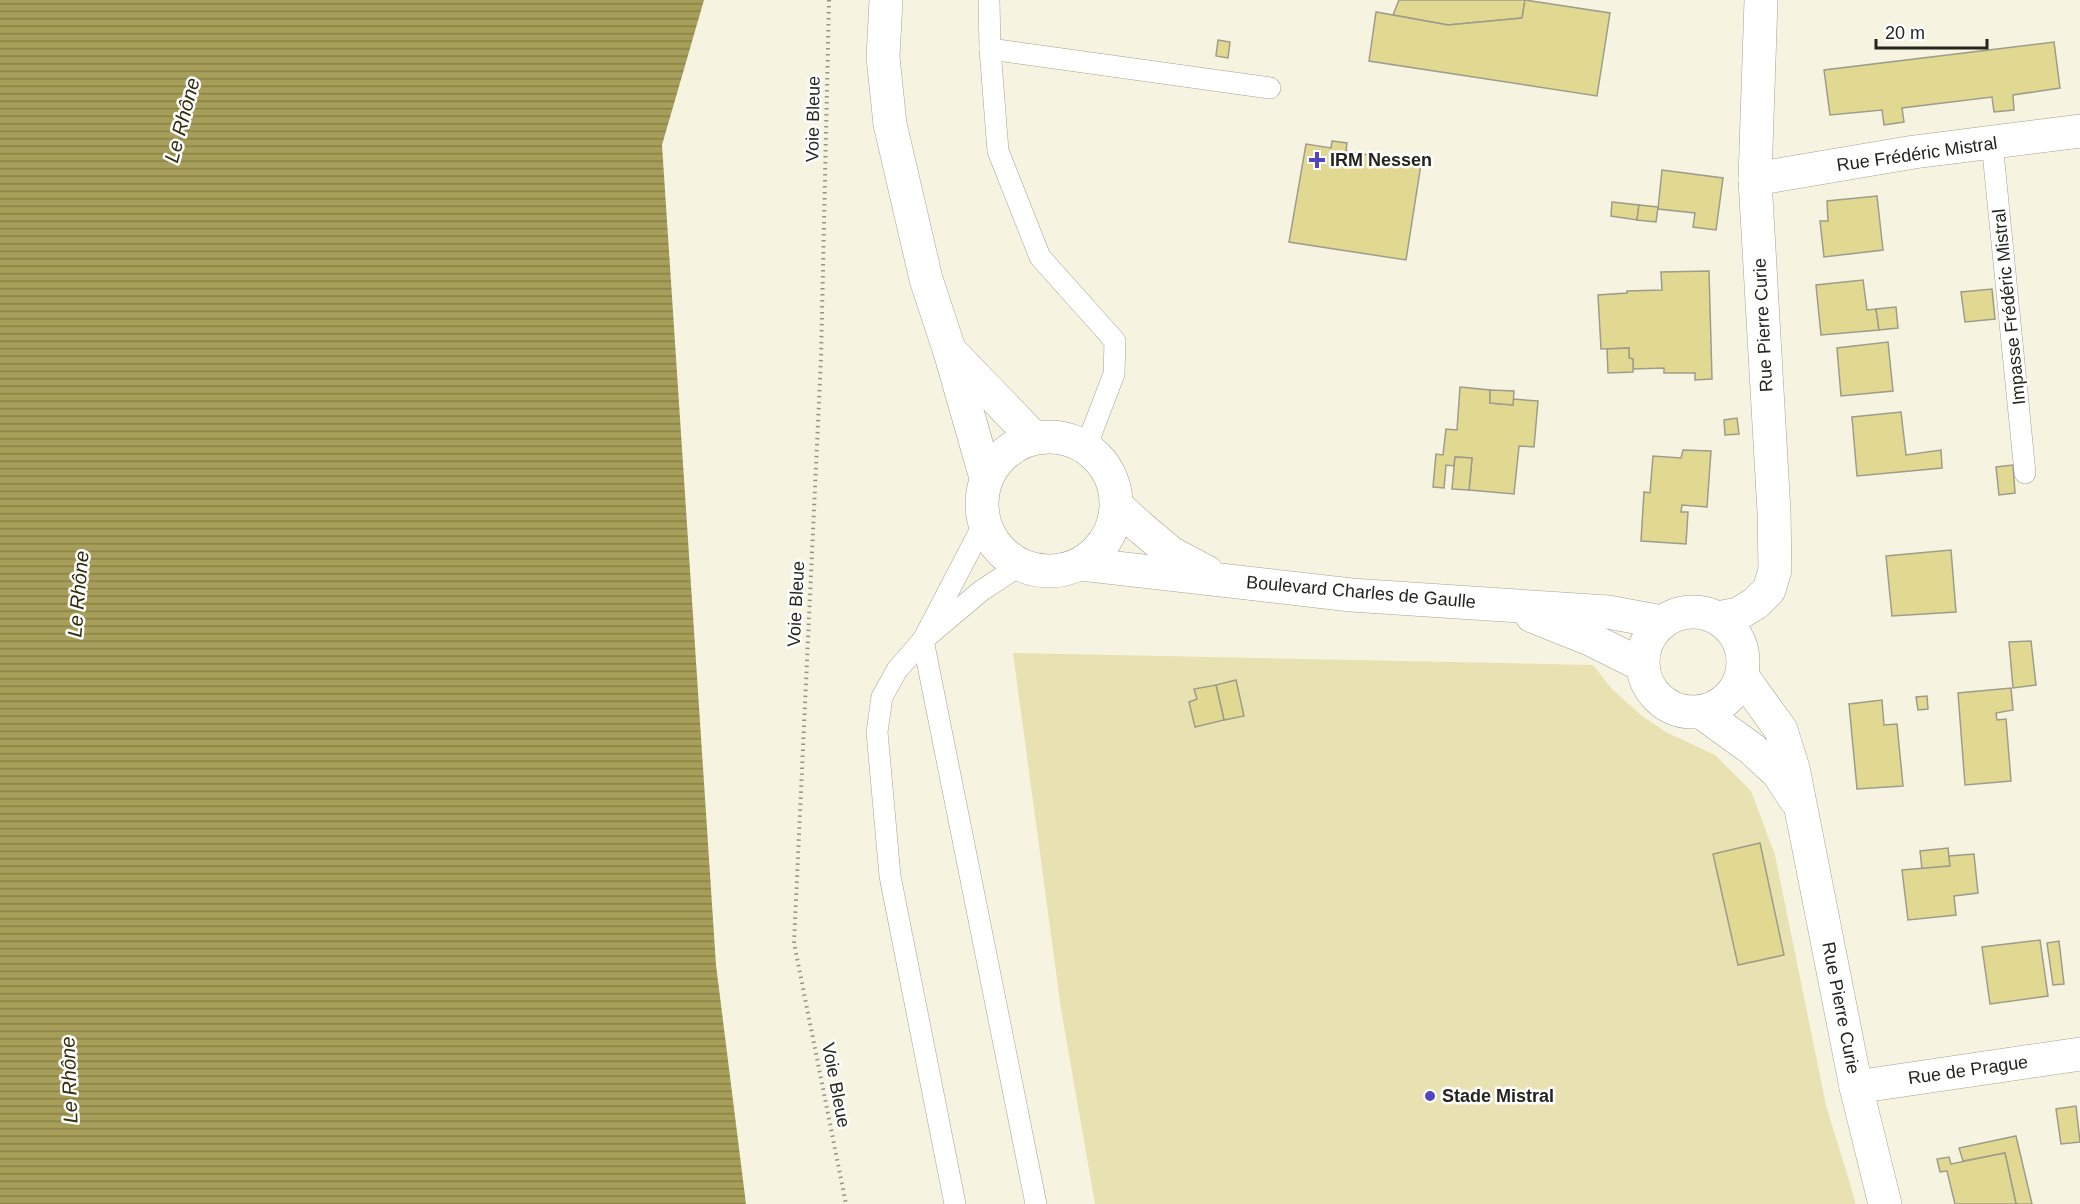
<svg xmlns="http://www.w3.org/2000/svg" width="2080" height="1204" font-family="Helvetica,sans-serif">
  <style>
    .garden { fill: #e8e2b3 }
    .water { fill: url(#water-rules) }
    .building { fill: #e1d992; stroke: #9e9c8b; stroke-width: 1.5 }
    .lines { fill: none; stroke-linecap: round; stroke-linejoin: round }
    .service-casing { stroke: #a5a391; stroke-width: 22 }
    .minor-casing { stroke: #a5a391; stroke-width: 34 }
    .tertiary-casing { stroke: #a5a391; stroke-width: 34 }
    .path { stroke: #949386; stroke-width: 4; stroke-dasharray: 1.5 4.5; stroke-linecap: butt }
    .service { stroke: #fff; stroke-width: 21 }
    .minor { stroke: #fff; stroke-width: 33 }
    .tertiary { stroke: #fff; stroke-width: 33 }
    .poi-dot { fill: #5346bd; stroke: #fff; stroke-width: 2 }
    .labels { text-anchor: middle; stroke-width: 5; stroke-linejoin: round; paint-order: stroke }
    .street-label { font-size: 18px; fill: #25251e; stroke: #fff }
    .poi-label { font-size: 18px; font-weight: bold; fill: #25251e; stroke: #fff; text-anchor: start }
    .water-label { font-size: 20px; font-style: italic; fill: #302c0c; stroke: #fff }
  </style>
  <defs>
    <pattern id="water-rules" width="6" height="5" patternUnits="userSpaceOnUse" patternTransform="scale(1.5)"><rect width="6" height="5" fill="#a69e59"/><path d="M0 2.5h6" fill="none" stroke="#878149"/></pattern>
  </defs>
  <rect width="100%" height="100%" fill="#f6f4e1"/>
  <!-- garden -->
  <path class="garden" d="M1013,653L1593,665L1612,689L1642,716L1666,732L1715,755L1751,791L1775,855L1826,1105L1856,1204H1095L1061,1009Z"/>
  <!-- water -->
  <path class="water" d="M0,0H704L662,145L716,965L746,1204H0Z"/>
  <!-- building -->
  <g class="building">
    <path d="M1399,0H1525L1522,18L1448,25L1393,15Z"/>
    <path d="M1525,0L1610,13L1597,96L1369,61L1376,12L1448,25L1522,18Z"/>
    <path d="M1218,40L1230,42L1228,58L1216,56Z"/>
    <path d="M2054,42L2060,88L2013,95L2014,110L1994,112L1992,97L1902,108L1904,122L1884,125L1882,110L1830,115L1824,70Z"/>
    <path d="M1332,141L1347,143L1346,151L1421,164L1406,260L1289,242L1306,144L1331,148Z"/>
    <path d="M1662,170L1723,178L1716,230L1693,227L1695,213L1658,209Z"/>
    <path d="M1877,196L1883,250L1824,257L1820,221H1828L1827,201Z"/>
    <path d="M1612,202L1639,205L1637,220L1611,216Z"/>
    <path d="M1639,205L1658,207L1656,222L1637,220Z"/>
    <path d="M1709,271L1712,379L1695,380V373H1664V368L1633,369V359L1629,358V348L1601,349L1598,295L1627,293V291L1662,290L1661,272Z"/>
    <path d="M1863,280L1867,310L1876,309L1879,330L1821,335L1816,285Z"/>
    <path d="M1992,289L1995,319L1965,322L1961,292Z"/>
    <path d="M1896,307L1898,328L1879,330L1876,309Z"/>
    <path d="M1888,342L1893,391L1841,396L1837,348Z"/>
    <path d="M1629,348V358L1633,359V372L1608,373L1607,349Z"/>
    <path d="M1460,387L1490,390V403L1513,405V399L1538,401L1534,447L1519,446L1514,494L1469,490L1472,458L1455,457L1454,466L1446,465L1444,488L1433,487L1436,454L1443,455L1446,429L1457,430Z"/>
    <path d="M1490,390L1514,391L1513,405L1490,403Z"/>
    <path d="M1901,412L1906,455L1941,450L1942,468L1857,476L1852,417Z"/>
    <path d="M1737,418L1739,434L1725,435L1724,420Z"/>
    <path d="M1683,450L1711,451L1707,507L1682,505L1681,512H1688L1686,544L1641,541L1644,492L1650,493L1653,456L1681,458Z"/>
    <path d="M1455,457L1472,458L1469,490L1452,489Z"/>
    <path d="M2013,465L2015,493L1999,495L1996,467Z"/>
    <path d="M1951,550L1956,612L1892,616L1886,556Z"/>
    <path d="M2031,641L2036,685L2013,688L2009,642Z"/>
    <path d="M1236,680L1244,716L1224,720L1216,685Z"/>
    <path d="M1216,685L1224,720L1195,727L1189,702L1197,699L1194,689Z"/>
    <path d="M2011,688L2013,710L1996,713L1997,720L2006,719L2011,781L1965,785L1958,693Z"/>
    <path d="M1927,696L1928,709L1918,710L1916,697Z"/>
    <path d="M1882,700L1884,725L1897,724L1903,786L1857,789L1849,704Z"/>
    <path d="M1760,843L1784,955L1738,965L1713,854Z"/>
    <path d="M1948,848L1950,866L1922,869L1920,851Z"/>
    <path d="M1974,854L1978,893L1954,896L1956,915L1908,920L1902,870L1950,866L1949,856Z"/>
    <path d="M2040,940L2048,996L1990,1004L1982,947Z"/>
    <path d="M2059,941L2064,984L2053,985L2047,943Z"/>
    <path d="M2076,1106L2080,1142L2061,1144L2056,1109Z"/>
    <path d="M2016,1136L2032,1204H2016L2005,1153L1963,1161L1959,1148Z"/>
    <path d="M2005,1153L2016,1204H1955L1947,1171L1940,1172L1937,1159L1949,1157L1951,1164Z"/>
  </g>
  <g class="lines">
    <!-- service casing -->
    <g class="service-casing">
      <g id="service">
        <path d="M989,0L990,49L998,151L1040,257L1115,341L1114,374L1086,447"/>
        <path d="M990,49L1270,88"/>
        <path d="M1992,142L2025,473"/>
        <path d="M984,523L923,640L1036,1204"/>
        <path d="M955,1204L890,876L877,732L882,697L897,670L923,640L981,591L1019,566"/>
      </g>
    </g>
    <!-- minor casing -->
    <g class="minor-casing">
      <g id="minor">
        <path d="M1755,179L1914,152L2080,131"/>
        <path d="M1117,506L1139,526"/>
        <path d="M1718,618L1738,614L1756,603L1769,590L1775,570L1774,512L1755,179L1761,0"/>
        <path d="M1856,1087L2080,1054"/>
      </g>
    </g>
    <!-- tertiary casing -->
    <g class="tertiary-casing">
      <g id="tertiary">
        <path d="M886,0L883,57L890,124L926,279L950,352L986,478"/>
        <path d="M954,355L1034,438"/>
        <circle cx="1049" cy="504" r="67"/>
        <path d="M1139,526L1171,553L1207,572"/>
        <path d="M1081,564L1351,595L1608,612L1662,622"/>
        <circle cx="1693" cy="662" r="50"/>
        <path d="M1532,616L1592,640L1642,665"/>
        <path d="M1742,676L1781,730L1793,768L1856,1087L1885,1204"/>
        <path d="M1701,712L1752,749L1778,773L1795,799"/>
      </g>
    </g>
    <!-- path -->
    <path class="path" d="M829,0L821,358L794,943L846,1204"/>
    <!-- service -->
    <use href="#service" class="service"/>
    <!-- minor -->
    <use href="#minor" class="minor"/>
    <!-- tertiary -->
    <use href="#tertiary" class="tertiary"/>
  </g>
  <!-- markers -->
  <g class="poi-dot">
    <path d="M1314 151h6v6h6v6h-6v6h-6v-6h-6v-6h6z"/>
    <circle cx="1430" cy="1096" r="6"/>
  </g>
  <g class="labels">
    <!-- street labels -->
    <g class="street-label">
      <text transform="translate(813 119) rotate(-89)" y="6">Voie Bleue</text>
      <text transform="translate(1917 154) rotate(-8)" y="6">Rue Frédéric Mistral</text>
      <text transform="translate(2009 307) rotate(-96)" y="6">Impasse Frédéric Mistral</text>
      <text transform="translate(1763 325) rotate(-93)" y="6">Rue Pierre Curie</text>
      <text transform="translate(1361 592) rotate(5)" y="6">Boulevard Charles de Gaulle</text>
      <text transform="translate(796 604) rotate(-87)" y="6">Voie Bleue</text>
      <text transform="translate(1841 1008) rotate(79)" y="6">Rue Pierre Curie</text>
      <text transform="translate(1968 1070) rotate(-8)" y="6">Rue de Prague</text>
      <text transform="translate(836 1085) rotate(79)" y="6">Voie Bleue</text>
    </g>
    <!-- poi labels -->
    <g class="poi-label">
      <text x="1330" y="166">IRM Nessen</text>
      <text x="1442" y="1102">Stade Mistral</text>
    </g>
    <!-- water labels -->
    <g class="water-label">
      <text transform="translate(182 120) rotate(-75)" y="7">Le Rhône</text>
      <text transform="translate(78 594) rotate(-85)" y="7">Le Rhône</text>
      <text transform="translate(69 1080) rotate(-92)" y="7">Le Rhône</text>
    </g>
  </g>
  <!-- scale -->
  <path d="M1876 39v9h111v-9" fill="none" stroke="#25251e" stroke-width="3"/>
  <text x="1885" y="39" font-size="18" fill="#25251e" stroke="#ffffff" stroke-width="4.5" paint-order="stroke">20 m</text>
</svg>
